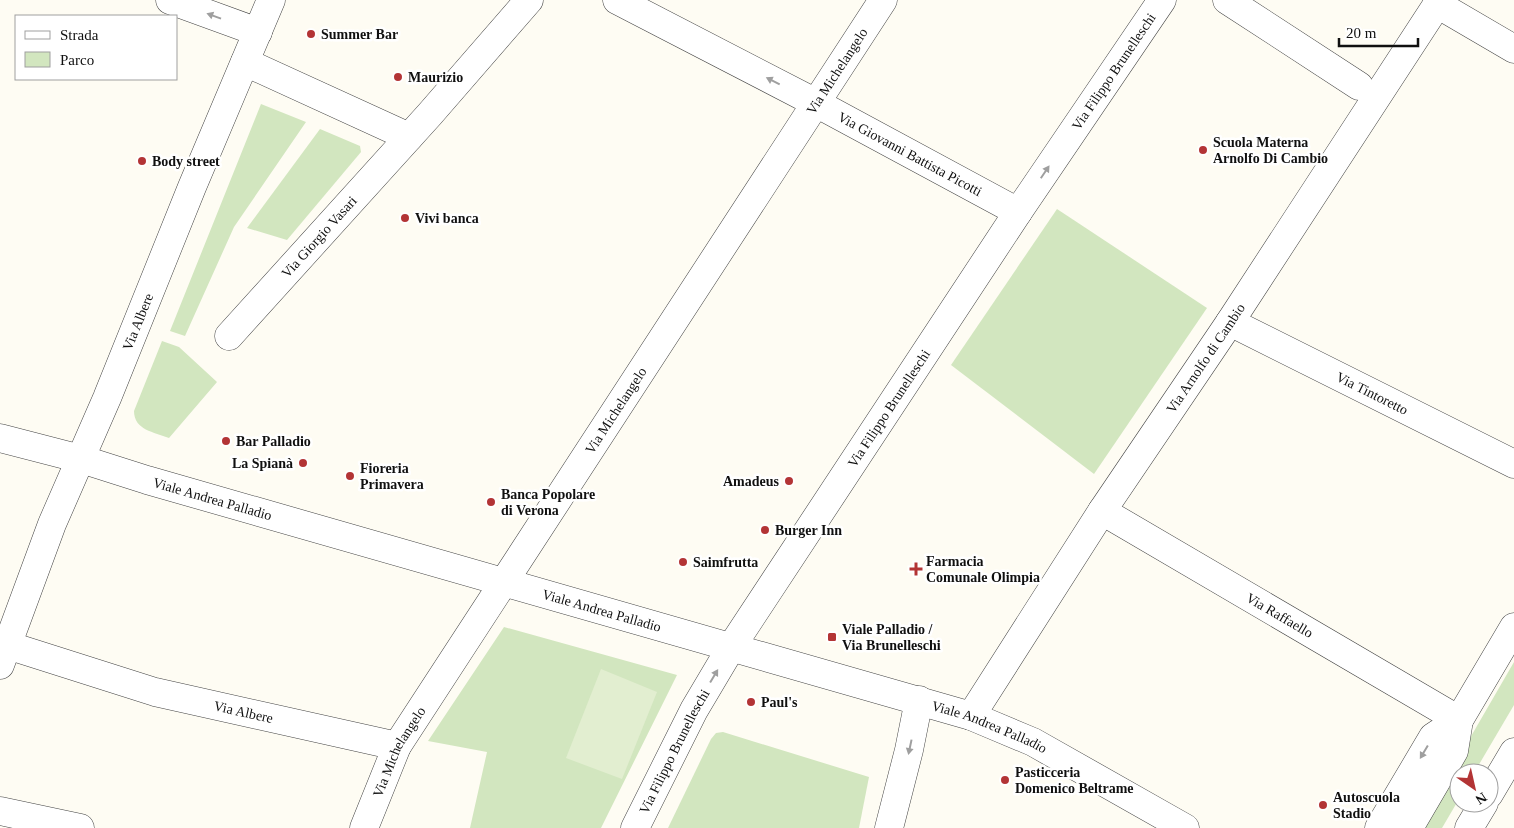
<svg xmlns="http://www.w3.org/2000/svg" width="1514" height="828" font-family="Georgia,serif">
  <style>
    .green { fill: #d2e6bf }
    .pitch { fill: #e2eed0 }
    .lines { fill: none; stroke-linecap: round; stroke-linejoin: round }
    .minor-casing { stroke: #434343; stroke-width: 29 }
    .minor { stroke: #fff; stroke-width: 28 }
    .oneway { fill: #9f9f9f }
    .poi-dot { fill: #b33435; stroke: #fff; stroke-width: 2 }
    .labels { text-anchor: middle; stroke-width: 5; stroke-linejoin: round; paint-order: stroke }
    .poi-label { font-size: 14px; font-weight: bold; fill: #101010; stroke: #fff; text-anchor: start }
    .street-label { font-size: 14px; fill: #101010; stroke: #fff }
  </style>
  <rect width="100%" height="100%" fill="#fefcf3"/>
  <!-- green -->
  <g class="green">
    <path d="M261,104L306,122L234,227L185,336L170,331Z"/>
    <path d="M320,129L360,146L361,152L287,240L247,228Z"/>
    <path d="M1057,209L1207,308L1094,474L951,365Z"/>
    <path d="M162,341L179,347L217,382L169,438C154,432 134,430 134,411Z"/>
    <path d="M504,627L677,675L601,828H470L487,752L428,741Z"/>
    <path d="M1514,662V705L1474,773H1459V799L1442,828H1418Z"/>
    <path d="M723,732L869,777L859,828H668L711,739L716,733Z"/>
  </g>
  <!-- pitch -->
  <path class="pitch" d="M601,669L657,692L622,779L566,758Z"/>
  <g class="lines">
    <!-- minor casing -->
    <g class="minor-casing">
      <g id="minor">
        <path d="M170,0L258,32"/>
        <path id="s1" d="M617,0L816,103L1018,212"/>
        <path d="M1227,0L1359,86"/>
        <path d="M1437,4L1514,49"/>
        <path d="M245,62L409,137"/>
        <path id="s2" d="M1230,322L1514,464"/>
        <path id="s3" d="M229,336L430,114L529,0"/>
        <path id="s4" d="M0,438L81,459L147,480L971,716L1033,742L1185,828"/>
        <path id="s5" d="M1102,511L1459,720"/>
        <path id="s6" d="M7,645L155,692L397,746"/>
        <path id="s7" d="M0,665L52,524L107,398L192,187L271,0"/>
        <path id="s8" d="M971,716L1102,511L1230,322L1440,0"/>
        <path d="M1489,794L1514,752"/>
        <path d="M0,811L80,828"/>
        <path id="s9" d="M364,828L397,746L883,0"/>
        <path id="s10" d="M635,828L694,710L732,646L1018,212L1162,0"/>
        <path d="M889,828L909,750L919,700"/>
        <path d="M1379,828L1433,737L1459,720"/>
        <path d="M1409,828L1454,751L1459,720L1514,627"/>
        <path d="M1469,828L1484,803"/>
      </g>
    </g>
    <!-- minor -->
    <use href="#minor" class="minor"/>
  </g>
  <!-- one-way arrows -->
  <defs><path id="oneway-solid" d="M-6-.8H1V-3.2L6.5 0L1 3.2V.8H-6Z" transform="scale(1.25)"/></defs>
  <g class="oneway">
    <use href="#oneway-solid" transform="translate(214 16) rotate(-160)"/>
    <use href="#oneway-solid" transform="translate(773 81) rotate(-153)"/>
    <use href="#oneway-solid" transform="translate(1045 172) rotate(-56)"/>
    <use href="#oneway-solid" transform="translate(714 676) rotate(-59)"/>
    <use href="#oneway-solid" transform="translate(910 747) rotate(102)"/>
    <use href="#oneway-solid" transform="translate(1424 752) rotate(121)"/>
  </g>
  <!-- markers -->
  <g class="poi-dot">
    <circle cx="311" cy="34" r="5"/>
    <circle cx="398" cy="77" r="5"/>
    <circle cx="1203" cy="150" r="5"/>
    <circle cx="142" cy="161" r="5"/>
    <circle cx="405" cy="218" r="5"/>
    <circle cx="226" cy="441" r="5"/>
    <circle cx="303" cy="463" r="5"/>
    <circle cx="350" cy="476" r="5"/>
    <circle cx="789" cy="481" r="5"/>
    <circle cx="491" cy="502" r="5"/>
    <circle cx="765" cy="530" r="5"/>
    <circle cx="683" cy="562" r="5"/>
    <path d="M913.5 561.5h5v5h5v5h-5v5h-5v-5h-5v-5h5z"/>
    <rect x="827" y="632" width="10" height="10" rx="2.5"/>
    <circle cx="751" cy="702" r="5"/>
    <circle cx="1005" cy="780" r="5"/>
    <circle cx="1323" cy="805" r="5"/>
  </g>
  <g class="labels">
    <!-- poi labels -->
    <g class="poi-label">
      <text x="321" y="39">Summer Bar</text>
      <text x="408" y="82">Maurizio</text>
      <text x="1213" y="147">Scuola Materna<tspan x="1213" dy="16">Arnolfo Di Cambio</tspan></text>
      <text x="152" y="166">Body street</text>
      <text x="415" y="223">Vivi banca</text>
      <text x="236" y="446">Bar Palladio</text>
      <text x="293" y="468" text-anchor="end">La Spianà</text>
      <text x="360" y="473">Fioreria<tspan x="360" dy="16">Primavera</tspan></text>
      <text x="779" y="486" text-anchor="end">Amadeus</text>
      <text x="501" y="499">Banca Popolare<tspan x="501" dy="16">di Verona</tspan></text>
      <text x="775" y="535">Burger Inn</text>
      <text x="926" y="566">Farmacia<tspan x="926" dy="16">Comunale Olimpia</tspan></text>
      <text x="693" y="567">Saimfrutta</text>
      <text x="842" y="634">Viale Palladio /<tspan x="842" dy="16">Via Brunelleschi</tspan></text>
      <text x="761" y="707">Paul's</text>
      <text x="1015" y="777">Pasticceria<tspan x="1015" dy="16">Domenico Beltrame</tspan></text>
      <text x="1333" y="802">Autoscuola<tspan x="1333" dy="16">Stadio</tspan></text>
    </g>
    <!-- street labels -->
    <g class="street-label">
      <text dy="5" stroke="none"><textPath href="#s9" startOffset="894">Via Michelangelo</textPath></text>
      <text dy="5" stroke="none"><textPath href="#s10" startOffset="896">Via Filippo Brunelleschi</textPath></text>
      <text dy="5" stroke="none"><textPath href="#s1" startOffset="331">Via Giovanni Battista Picotti</textPath></text>
      <text dy="5" stroke="none"><textPath href="#s3" startOffset="134">Via Giorgio Vasari</textPath></text>
      <text dy="5" stroke="none"><textPath href="#s7" startOffset="370">Via Albere</textPath></text>
      <text dy="5" stroke="none"><textPath href="#s8" startOffset="428">Via Arnolfo di Cambio</textPath></text>
      <text dy="5" stroke="none"><textPath href="#s2" startOffset="159">Via Tintoretto</textPath></text>
      <text dy="5" stroke="none"><textPath href="#s10" startOffset="491">Via Filippo Brunelleschi</textPath></text>
      <text dy="5" stroke="none"><textPath href="#s9" startOffset="489">Via Michelangelo</textPath></text>
      <text dy="5" stroke="none"><textPath href="#s4" startOffset="221">Viale Andrea Palladio</textPath></text>
      <text dy="5" stroke="none"><textPath href="#s4" startOffset="626">Viale Andrea Palladio</textPath></text>
      <text dy="5" stroke="none"><textPath href="#s5" startOffset="206">Via Raffaello</textPath></text>
      <text dy="5" stroke="none"><textPath href="#s6" startOffset="246">Via Albere</textPath></text>
      <text dy="5" stroke="none"><textPath href="#s4" startOffset="1031">Viale Andrea Palladio</textPath></text>
      <text dy="5" stroke="none"><textPath href="#s10" startOffset="86">Via Filippo Brunelleschi</textPath></text>
      <text dy="5" stroke="none"><textPath href="#s9" startOffset="84">Via Michelangelo</textPath></text>
    </g>
  </g>
  <!-- legend -->
  <rect x="15" y="15" width="162" height="65" fill="#ffffff" stroke="#9f9f9f"/>
  <rect x="25" y="31" width="25" height="8" fill="#ffffff" stroke="#9f9f9f"/>
  <text x="60" y="40" font-size="15" fill="#101010">Strada</text>
  <rect x="25" y="52" width="25" height="15" fill="#d2e6bf" stroke="#9f9f9f"/>
  <text x="60" y="65" font-size="15" fill="#101010">Parco</text>
  <!-- north arrow -->
  <g transform="translate(1474 788) rotate(146)"><circle r="24" fill="#ffffff" stroke="#9f9f9f"/>
  <path d="M0-4L9 19L0 12L-9 19Z" fill="#b33435"/>
  <text y="-8" font-size="14" font-weight="bold" text-anchor="middle" fill="#101010">N</text>
  </g>
  <!-- scale -->
  <path d="M1339 38v8h79v-8" fill="none" stroke="#101010" stroke-width="2.5"/>
  <text x="1346" y="38" font-size="15" fill="#101010" stroke="#ffffff" stroke-width="4" paint-order="stroke">20 m</text>
</svg>
